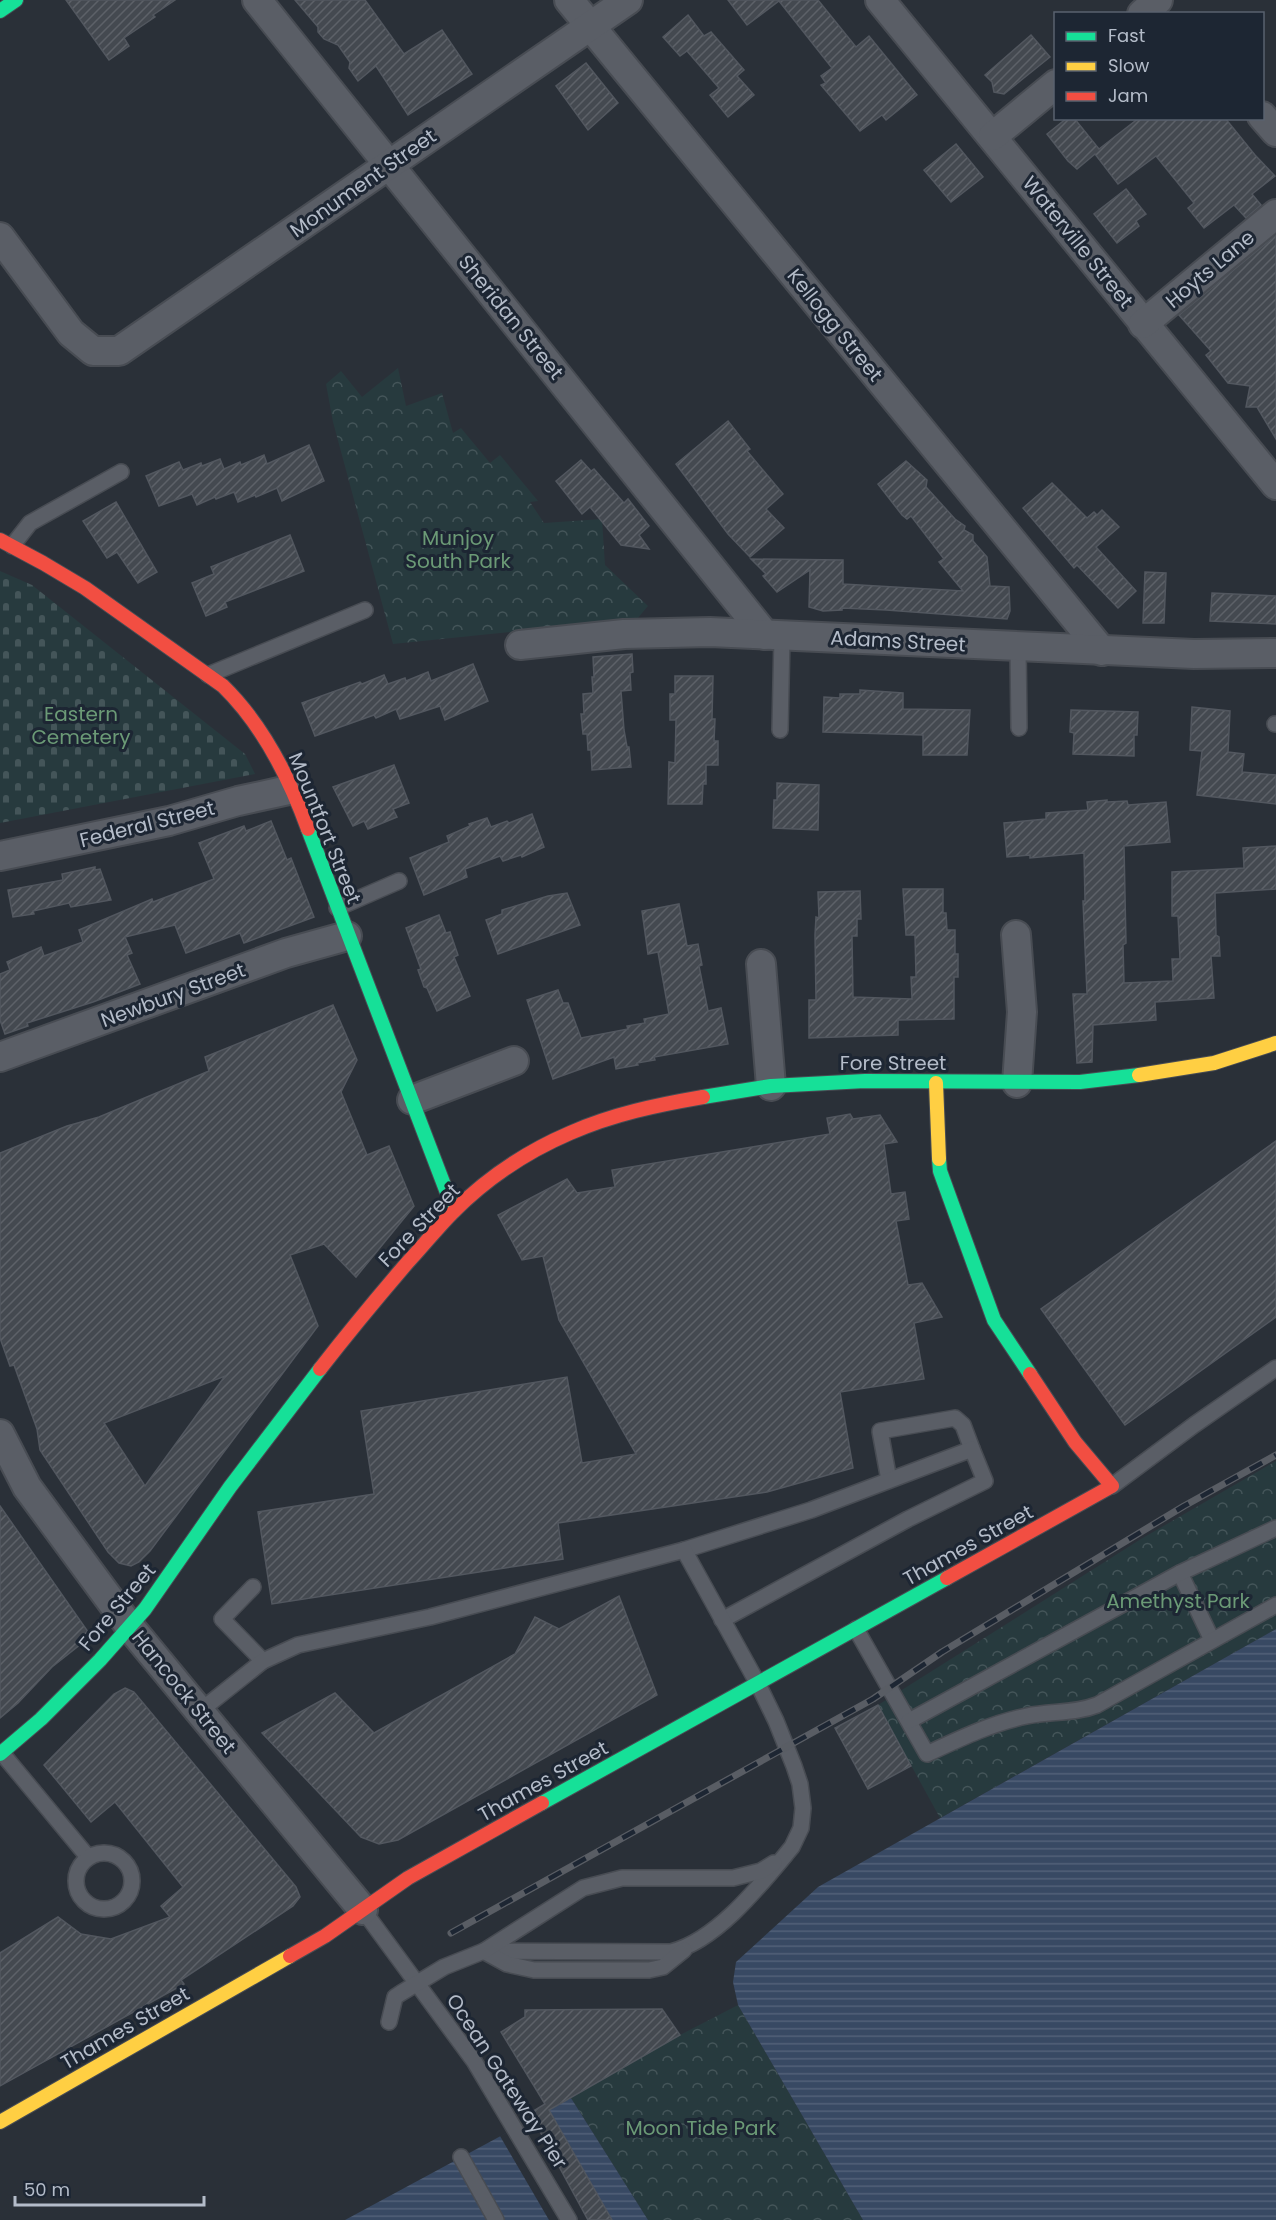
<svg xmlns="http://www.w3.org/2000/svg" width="1276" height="2220" font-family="Poppins,sans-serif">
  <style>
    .cemetery { fill: url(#cemetery-stones) }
    .park { fill: url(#park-crowns) }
    .water { fill: url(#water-rules) }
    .pier { fill: #2a3038 }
    .building { fill: url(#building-hatch); stroke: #52575f; stroke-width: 1.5; fill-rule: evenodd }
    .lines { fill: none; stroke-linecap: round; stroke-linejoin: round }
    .lane-casing { stroke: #484c53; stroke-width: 18 }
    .street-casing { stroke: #484c53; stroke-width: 32 }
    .fast-casing { stroke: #484c53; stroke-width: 16 }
    .slow-casing { stroke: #484c53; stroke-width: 16 }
    .jam-casing { stroke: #484c53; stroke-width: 16 }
    .lane { stroke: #5a5e66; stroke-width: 15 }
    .street { stroke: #5a5e66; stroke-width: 28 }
    .fast { stroke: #16e098; stroke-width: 14 }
    .slow { stroke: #ffcf43; stroke-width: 14 }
    .jam { stroke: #f24e42; stroke-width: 14 }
    .rail-casing { stroke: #595d64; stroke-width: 7 }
    .rail { stroke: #1d2633; stroke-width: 4.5; stroke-dasharray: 14; stroke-linecap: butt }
    .labels { text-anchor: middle; stroke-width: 6; stroke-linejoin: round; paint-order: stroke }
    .street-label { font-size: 20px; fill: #b4bcc9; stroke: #1d2633 }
    .park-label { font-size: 20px; fill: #6b9a76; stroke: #1d2633 }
  </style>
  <defs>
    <pattern id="cemetery-stones" width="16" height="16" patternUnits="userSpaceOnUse" patternTransform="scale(1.5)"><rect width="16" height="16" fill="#273a3e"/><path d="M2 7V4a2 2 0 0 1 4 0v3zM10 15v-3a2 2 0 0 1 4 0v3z" fill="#445559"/></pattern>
    <pattern id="park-crowns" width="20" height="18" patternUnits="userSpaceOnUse" patternTransform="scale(1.5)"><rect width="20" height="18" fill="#273a3e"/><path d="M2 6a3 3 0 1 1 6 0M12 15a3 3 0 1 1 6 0" fill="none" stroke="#445559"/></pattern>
    <pattern id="water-rules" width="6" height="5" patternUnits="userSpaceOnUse" patternTransform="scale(1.5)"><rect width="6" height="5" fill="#384963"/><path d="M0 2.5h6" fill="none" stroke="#526178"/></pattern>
    <pattern id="building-hatch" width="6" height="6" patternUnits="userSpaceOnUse" patternTransform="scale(1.5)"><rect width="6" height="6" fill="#444950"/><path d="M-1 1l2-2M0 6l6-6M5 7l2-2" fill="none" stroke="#5d6168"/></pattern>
  </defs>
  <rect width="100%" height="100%" fill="#2a3038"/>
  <!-- cemetery -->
  <path class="cemetery" d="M0,571L32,585L245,754L255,774L0,823Z"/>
  <!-- park -->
  <g class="park">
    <path d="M398,368L406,406L442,393L453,433L461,428L490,463L500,455L538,501L530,502L544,523L602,519L605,565L648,606L637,619L393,644L333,422L326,384L341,371L362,397Z"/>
    <path d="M1276,1461V1629L940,1818L878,1705L1141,1539Z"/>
    <path d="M738,2005L863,2220H648L571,2098L680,2035Z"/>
  </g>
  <!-- water -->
  <g class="water">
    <path d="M1276,1629V2220H863L738,2005L733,1982L736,1962L818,1887Z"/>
    <path d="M571,2098L648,2220H345Z"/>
  </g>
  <!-- pier -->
  <path class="pier" d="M549,2110L612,2220H549L500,2136Z"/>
  <!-- building -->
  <g class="building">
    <path d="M66,0H175L153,15L155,17L124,38L129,46L109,60Z"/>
    <path d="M295,0H365L404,54L442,30L472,74L408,115L376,66L358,81L349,68L350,62L338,45L324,39L318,32V27Z"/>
    <path d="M728,0H818L856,47L869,36L917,95L886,120L882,115L860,131L821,85L826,83L821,76L832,68L779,1L747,25Z"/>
    <path d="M688,15L704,36L711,32L744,70L737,76L754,95L728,117L710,95L719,88L687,51L680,56L663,37Z"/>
    <path d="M1031,35L1050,57L1004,94L994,92L992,82L985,75Z"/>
    <path d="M586,63L618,103L588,130L556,86Z"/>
    <path d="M1067,118H1074L1099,149L1139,118H1225L1255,155L1275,176L1252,194L1261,205L1246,218L1234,205L1204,228L1188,208L1194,203L1156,156L1118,184L1095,154L1077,169L1068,161L1047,134Z"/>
    <path d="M956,144L983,177L951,202L924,170Z"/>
    <path d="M1126,189L1146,214L1136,221L1139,226L1117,243L1094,214Z"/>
    <path d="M1276,235V439L1257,407H1246L1250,386L1228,383L1206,355L1211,351L1179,315Z"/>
    <path d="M728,421L750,449L747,451L783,494L766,509L784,528L750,557L728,534L676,464Z"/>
    <path d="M309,445L324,481L282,501L277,488L256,497L255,495L238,502L234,492L216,499L215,497L197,505L192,494L159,506L146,476L179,462L183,470L201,463L202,466L220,459L224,469L240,462L241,465L264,455L267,464Z"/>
    <path d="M581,460L591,471L594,469L624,503L628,499L649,526L639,535L649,549L621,545L590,507L582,514L556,481Z"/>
    <path d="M906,461L927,480L926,487L955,519L965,526L964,530L973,535V541L987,557L990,586L1009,587L1010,611L1007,619L886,610L842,608V610L823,611L809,607L810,570L777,592L763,576L766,574L751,559L843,560V584L963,591L939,562L944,559L911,516L907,519L902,515L878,484Z"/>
    <path d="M1052,483L1087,518L1094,512L1097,515L1102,510L1119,527L1096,547L1136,591L1118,608L1077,565L1074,568L1023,508Z"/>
    <path d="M116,502L157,572L138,583L117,552L107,558L83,521Z"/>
    <path d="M290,535L304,571L225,602L227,607L206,616L192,583L214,574L211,567Z"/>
    <path d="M1145,572L1166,573L1164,623H1143Z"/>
    <path d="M1212,593L1276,596V624L1210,621Z"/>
    <path d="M632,654L633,672L630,673L631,690L621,691L624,730L627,747H629L631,767L592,770L591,750H588L587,734H583L581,714H584L583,694L593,693L592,677H594L593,657Z"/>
    <path d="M473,664L488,701L445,720L440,706L400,719L396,709L376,718L374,715L315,736L302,703L360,682L362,684L384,675L388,684L405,678L406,681L428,672L431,681Z"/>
    <path d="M675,676H713L712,719H715L714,741H718V765H706V784H703L702,804H668L669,762L675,763L676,720H670V694H675Z"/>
    <path d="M860,690L903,693V709L970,710L967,755H923V735L823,732L824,697L840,698V694H860Z"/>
    <path d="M1192,707L1230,711L1228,752L1244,754L1242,772L1276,775V804L1197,795L1202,751L1190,750Z"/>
    <path d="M1071,710L1138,712L1137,735H1134V756L1073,754L1074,733L1070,732Z"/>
    <path d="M394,765L409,803L393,809L397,817L368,829L364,821L353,826L333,787Z"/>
    <path d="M777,783L819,785L818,830L773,828L774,800H777Z"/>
    <path d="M1107,800V802L1127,801L1128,805L1166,802L1170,842L1124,846L1126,943L1123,945L1124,983L1173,981L1172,959H1180L1178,916H1172V872L1244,868L1243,848L1276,846V889L1215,893L1216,935L1219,937L1220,956H1211L1214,998L1155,1002L1156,1020L1093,1025L1092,1062L1077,1063L1073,994H1087L1083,901H1085L1084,853L1030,858V855L1007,857L1004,823L1046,819V813L1088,810L1087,802Z"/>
    <path d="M532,814L544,847L522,857L521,855L503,861L500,856L465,869L467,877L424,895L410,858L449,842L447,836L470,826L469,824L487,818L491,827L507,821L509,823Z"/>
    <path d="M271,821L287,860L291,858L314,917L244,943L240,933L186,953L175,925L125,937L132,953L127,955L140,984L93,1002L27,1023L28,1026L5,1034L0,1020V974L10,970L7,962L41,947L44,956L83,942L79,930L152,899L153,902L214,879L199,843L244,826L246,831Z"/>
    <path d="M95,867V870L100,869L111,900L71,907L69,903L33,911L34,914L13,917L8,890L63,880L62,874Z"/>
    <path d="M903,889H943V913H946L947,930H955V954H958V977H954V1019L898,1020V1035L809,1038V1000H816L815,935L816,917L819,918L818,892L860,891L861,919H857V936H852L853,997L912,999L911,977H916L915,935H906Z"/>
    <path d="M567,893L580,925L498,954L486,920L502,914V910L548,896Z"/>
    <path d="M679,904L687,946L698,944L702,965L699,966L708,1011L721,1008L728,1044L654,1057L655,1060L637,1063L638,1065L616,1069L614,1057L553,1079L527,1000L558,990L563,1003H568L581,1038L628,1029L627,1026L645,1023L644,1019L669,1014L658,952L648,954L642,911Z"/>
    <path d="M439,915L446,933L450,932L458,955L454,957L470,996L437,1011L427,988L424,987L418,970L421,969L406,928Z"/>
    <path d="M333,1005L357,1060L341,1092L367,1155L389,1146L414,1206L356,1277L324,1244L290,1255L318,1326L150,1551L139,1562L131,1566L119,1563L108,1552L40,1450L37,1429L14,1365L10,1366L0,1338V1153L67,1126L99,1117L209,1071L205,1057ZM225,1376L145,1486L104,1423Z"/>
    <path d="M850,1114L853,1119L880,1115L897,1142L884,1144L891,1194L905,1192L909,1219L896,1221L908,1285L922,1283L942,1317L914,1323L924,1379L840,1392L853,1468L767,1492L558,1523L563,1559L272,1604L258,1512L374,1494L361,1411L567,1377L582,1463L636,1454L559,1320L543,1256L522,1260L498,1215L567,1179L577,1193L615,1187L612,1170L830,1134L827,1118Z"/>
    <path d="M1276,1141V1317L1125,1425L1041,1309Z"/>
    <path d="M0,1506L91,1636L52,1667L18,1703L0,1718Z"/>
    <path d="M619,1596L657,1695L398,1840L379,1844L361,1837L262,1733L335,1693L374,1733L515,1654L535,1617L559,1629Z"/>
    <path d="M125,1688L134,1692L296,1887L300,1897L293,1906L181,1980L184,1984L0,2086V1953L58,1917L81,1934L111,1939L170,1917L161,1906L183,1887L115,1802L91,1822L44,1765L114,1694Z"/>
    <path d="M878,1705L911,1766L868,1789L835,1728Z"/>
    <path d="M662,2009L680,2035L549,2110L612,2220H588L530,2113L545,2104L501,2032L525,2017V2010Z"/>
  </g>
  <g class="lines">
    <!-- lane casing -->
    <g class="lane-casing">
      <g id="lane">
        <path d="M12,546L30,523L121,472"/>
        <path d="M1018,647L1019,728"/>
        <path d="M208,675L365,610"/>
        <path d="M1275,724H1276"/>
        <path d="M780,730L782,636"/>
        <path d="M337,908L399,881"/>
        <path d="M889,1480L880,1431L955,1418L963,1425L972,1449"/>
        <path d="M1112,1486L1194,1425L1276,1368"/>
        <path d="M1180,1573L1212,1640"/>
        <path d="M253,1587L222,1619L263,1661"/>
        <path d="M856,1629L927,1754C959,1739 992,1723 1027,1716C1051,1711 1074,1714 1097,1705L1276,1605"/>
        <path d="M200,1711L263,1661L298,1645L430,1617L684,1550L811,1510L972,1449L985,1481L908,1519L722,1620"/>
        <path d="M909,1721L1180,1573L1276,1528"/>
        <path d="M1,1752L88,1857"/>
        <circle cx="104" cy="1881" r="28"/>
        <path d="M363,1910L474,2061L569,2220"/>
        <path d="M484,1951L671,1952C718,1940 762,1883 792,1847L801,1828L803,1808L800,1784L794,1766L776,1721L758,1684L684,1550"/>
        <path d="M487,1953L507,1964L534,1970H649L663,1967L684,1950"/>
        <path d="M389,2022L395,1997L401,1993L444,1967L484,1951L583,1888L622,1878H733L761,1871L774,1863"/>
        <path d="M461,2157L496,2220"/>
      </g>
    </g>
    <!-- street casing -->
    <g class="street-casing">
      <g id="street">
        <path d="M257,0L765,635"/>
        <path d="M569,0L1102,651"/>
        <path d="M880,0L1276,485"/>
        <path d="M1142,14L1158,0"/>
        <path d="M1262,116L1276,132"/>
        <path d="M993,136L1056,84"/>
        <path d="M0,237L71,333L93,351H119L628,0"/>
        <path d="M1143,324L1276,214"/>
        <path d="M520,645L624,634L710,632L1194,654L1276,653"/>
        <path d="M0,856L169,821L238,801L293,789"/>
        <path d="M1016,935L1022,1012L1017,1083"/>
        <path d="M761,964L771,1086"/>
        <path d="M0,1057L286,953L347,936"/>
        <path d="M412,1100L514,1061"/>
        <path d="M0,1434L27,1487L130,1627L363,1910"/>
      </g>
    </g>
    <!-- fast casing -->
    <g class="fast-casing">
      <g id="fast">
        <path d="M0,11L16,0"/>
        <path d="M308,829C356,957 405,1084 454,1211"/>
        <path d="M703,1097L771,1086L865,1081L1080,1082L1139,1075"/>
        <path d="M939,1159L940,1171L994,1320L1030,1374"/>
        <path d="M0,1754L41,1719L100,1660L145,1609L230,1487L320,1369"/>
        <path d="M542,1803L947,1578"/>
      </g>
    </g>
    <!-- slow casing -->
    <g class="slow-casing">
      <g id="slow">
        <path d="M1139,1075L1214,1063L1276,1043"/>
        <path d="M936,1083L939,1159"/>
        <path d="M0,2122L290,1956"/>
      </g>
    </g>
    <!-- jam casing -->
    <g class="jam-casing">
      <g id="jam">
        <path d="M0,540L43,563L85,588L223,686C263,725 289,777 308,829"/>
        <path d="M320,1369C348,1333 377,1298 407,1263C423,1246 437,1228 453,1212C486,1179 528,1151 570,1133C613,1114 657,1105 703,1097"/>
        <path d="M947,1578L1112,1486L1075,1442L1030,1374"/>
        <path d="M290,1956L325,1936L408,1878L542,1803"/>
      </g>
    </g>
    <!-- lane -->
    <use href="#lane" class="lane"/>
    <!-- street -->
    <use href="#street" class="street"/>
    <!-- fast -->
    <use href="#fast" class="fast"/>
    <!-- slow -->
    <use href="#slow" class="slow"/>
    <!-- jam -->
    <use href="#jam" class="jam"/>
    <!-- rail casing -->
    <g class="rail-casing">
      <path id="rail" d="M451,1933L873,1699L942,1652L1184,1506L1276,1455"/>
    </g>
    <!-- rail -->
    <use href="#rail" class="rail"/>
  </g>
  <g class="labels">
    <!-- street labels -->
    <g class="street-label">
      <text transform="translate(363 183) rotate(-35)" y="7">Monument Street</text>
      <text transform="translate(1078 242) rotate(51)" y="7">Waterville Street</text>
      <text transform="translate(1210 269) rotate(-40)" y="7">Hoyts Lane</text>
      <text transform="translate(511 317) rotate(51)" y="7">Sheridan Street</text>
      <text transform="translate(835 325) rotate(51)" y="7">Kellogg Street</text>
      <text transform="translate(898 641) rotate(3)" y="7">Adams Street</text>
      <text transform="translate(147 824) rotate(-14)" y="7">Federal Street</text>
      <text transform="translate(325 828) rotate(68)" y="7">Mountfort Street</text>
      <text transform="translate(173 995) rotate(-20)" y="7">Newbury Street</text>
      <text x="893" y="1070">Fore Street</text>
      <text transform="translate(419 1225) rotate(-46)" y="7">Fore Street</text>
      <text transform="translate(968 1545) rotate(-29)" y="7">Thames Street</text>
      <text transform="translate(117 1607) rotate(-50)" y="7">Fore Street</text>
      <text transform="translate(184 1692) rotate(51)" y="7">Hancock Street</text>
      <text transform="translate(543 1781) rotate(-29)" y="7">Thames Street</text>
      <text transform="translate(125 2028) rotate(-30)" y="7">Thames Street</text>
      <text transform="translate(507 2081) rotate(57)" y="7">Ocean Gateway Pier</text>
    </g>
    <!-- park labels -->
    <g class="park-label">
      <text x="458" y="545">Munjoy<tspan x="458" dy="23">South Park</tspan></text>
      <text x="81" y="721">Eastern<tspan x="81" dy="23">Cemetery</tspan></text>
      <text x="1178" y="1608">Amethyst Park</text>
      <text x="701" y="2135">Moon Tide Park</text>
    </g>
  </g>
  <!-- legend -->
  <rect x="1054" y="12" width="210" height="108" fill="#1d2633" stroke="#59626f" stroke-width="1.5"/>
  <rect x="1066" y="32" width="30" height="9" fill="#16e098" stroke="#59626f" stroke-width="1.5"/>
  <text x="1108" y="42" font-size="18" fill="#b4bcc9">Fast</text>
  <rect x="1066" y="62" width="30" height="9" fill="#ffcf43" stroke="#59626f" stroke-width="1.5"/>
  <text x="1108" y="72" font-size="18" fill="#b4bcc9">Slow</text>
  <rect x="1066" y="92" width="30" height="9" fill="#f24e42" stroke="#59626f" stroke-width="1.5"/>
  <text x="1108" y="102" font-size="18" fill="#b4bcc9">Jam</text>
  <!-- scale -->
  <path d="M15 2196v9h189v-9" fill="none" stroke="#b4bcc9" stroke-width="3"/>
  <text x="24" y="2196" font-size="18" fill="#b4bcc9" stroke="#1d2633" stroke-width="4.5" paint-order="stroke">50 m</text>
</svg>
